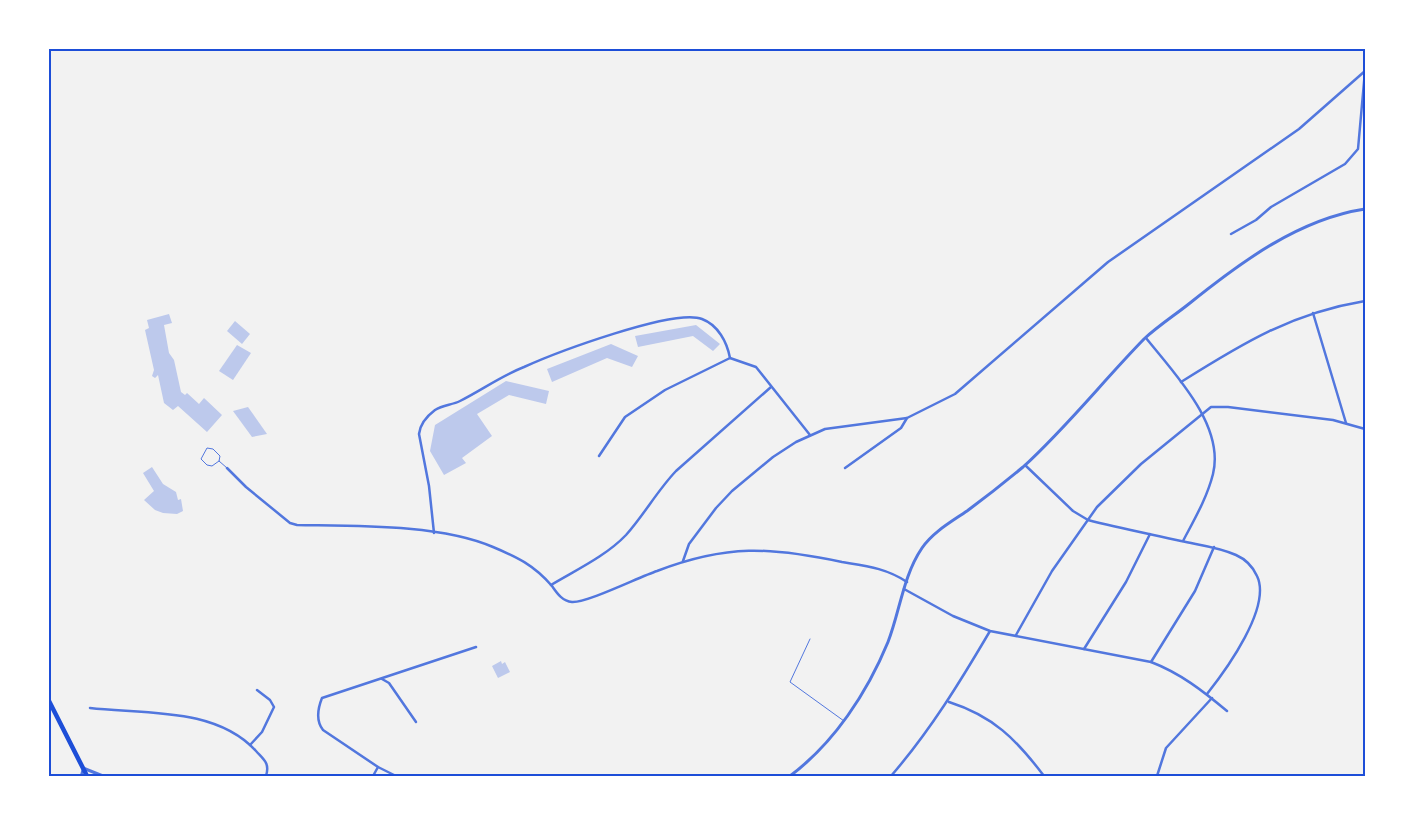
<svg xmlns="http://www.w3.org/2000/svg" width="1414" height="825" font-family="Montserrat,sans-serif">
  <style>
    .building { fill: #bdc9ec }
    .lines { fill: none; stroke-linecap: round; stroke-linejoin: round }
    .service { stroke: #5277de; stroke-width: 1 }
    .minor { stroke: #5277de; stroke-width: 2.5 }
    .tertiary { stroke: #5277de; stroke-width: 3 }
    .primary { stroke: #1d4ed8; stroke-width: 4.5 }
    .neatline { fill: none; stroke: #1d4ed8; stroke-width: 2 }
  </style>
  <rect width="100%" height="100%" fill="#f2f2f2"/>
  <!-- building -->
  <g class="building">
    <path d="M169,314L172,323L164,325L169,353L174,360L181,392L185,395L187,393L199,404L204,398L222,415L207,432L178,406L173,410L164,403L158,375L155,378L152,376L154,370L145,330L149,328L147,320Z"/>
    <path d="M235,321L250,334L242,344L227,331Z"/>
    <path d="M696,325L720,344L713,351L693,336L638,347L635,336Z"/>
    <path d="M611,344L638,356L632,367L607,358L552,382L547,369Z"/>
    <path d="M237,345L251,353L233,380L219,371Z"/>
    <path d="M506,381L549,391L546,404L509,395L477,414L492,436L462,458L466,463L444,475L430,451L435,425Z"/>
    <path d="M248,407L267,434L252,437L233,411Z"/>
    <path d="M152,467L163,484L176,492L178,500L181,499L183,511L177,514L163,513L155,510L144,500L154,491L143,473Z"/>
    <path d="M501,661L502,664L505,662L510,672L498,678L492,666Z"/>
  </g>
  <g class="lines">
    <!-- service -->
    <g class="service">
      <path d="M219,461L212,466L207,465L201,459L207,448L213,449L220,456L219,461L227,468"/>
      <path d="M810,639L790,682L844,721"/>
    </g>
    <!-- minor -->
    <g class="minor">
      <path d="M1231,234L1256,220L1271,207L1345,164L1358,149L1365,71"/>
      <path d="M1313,313L1346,423"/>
      <path d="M1146,338C1174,373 1225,425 1213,474C1207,498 1194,520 1183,541"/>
      <path d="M1181,382C1243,343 1292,313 1365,301"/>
      <path d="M599,456L625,417L665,390L730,358L756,367L810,435"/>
      <path d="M1025,465L1073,511L1088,520C1119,528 1150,534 1181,541C1199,545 1219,547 1236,555C1245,559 1253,567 1257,576C1272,607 1226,670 1207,694"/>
      <path d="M227,468L246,487L290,523L297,525C355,526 440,524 493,547C517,557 534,565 552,586C557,593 562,601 572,602C587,603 639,577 657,571C727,544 770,547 842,562C866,566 886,568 907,582"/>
      <path d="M845,468L901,428L907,418"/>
      <path d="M434,533L429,486L419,434C420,425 427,416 435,410C443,405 452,405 460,401C482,390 501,376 524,367C555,353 674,308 702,319C718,325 727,342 730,358"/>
      <path d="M683,561L689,544L716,508L732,491L773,457L796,442L825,429L907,418L955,394L1108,262L1299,129L1365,71"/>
      <path d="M551,585C576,570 606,556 626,535C644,515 657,491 676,471L771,387"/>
      <path d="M904,589L953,616L990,631L1151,662C1180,673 1203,691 1227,711"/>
      <path d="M1016,635L1052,571L1097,507L1141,464L1211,407H1228L1333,420L1365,429"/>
      <path d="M1084,649L1126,582L1150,534"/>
      <path d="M1151,662L1195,591L1214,547"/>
      <path d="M382,679L389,683L416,722"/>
      <path d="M949,702C993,716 1016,739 1044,776"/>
      <path d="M90,708C144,714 216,707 256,751C264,760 270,763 266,776"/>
      <path d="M250,745L262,732L274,707L270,700L257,690"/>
      <path d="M81,776L83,769"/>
      <path d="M373,776L378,767"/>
      <path d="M396,776L378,767L323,730C316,721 318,708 322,698L476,647"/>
      <path d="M891,776C930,731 960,682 990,631"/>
      <path d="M1157,776L1166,748L1212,698"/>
    </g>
    <!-- tertiary -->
    <g class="tertiary">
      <path d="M83,768L103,776"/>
      <path d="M204,776H245"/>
      <path d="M790,776C834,743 867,693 888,642C900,611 903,576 922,548C933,532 951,522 967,511C986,497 1005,482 1023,467C1066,428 1103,381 1144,339C1158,326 1175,315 1190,303C1241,262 1299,219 1365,209"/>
    </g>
    <!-- primary -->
    <path class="primary" d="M49,701L87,776"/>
  </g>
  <!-- border -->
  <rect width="1414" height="825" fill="none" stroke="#ffffff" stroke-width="100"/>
  <rect x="50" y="50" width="1314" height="725" class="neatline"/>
</svg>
